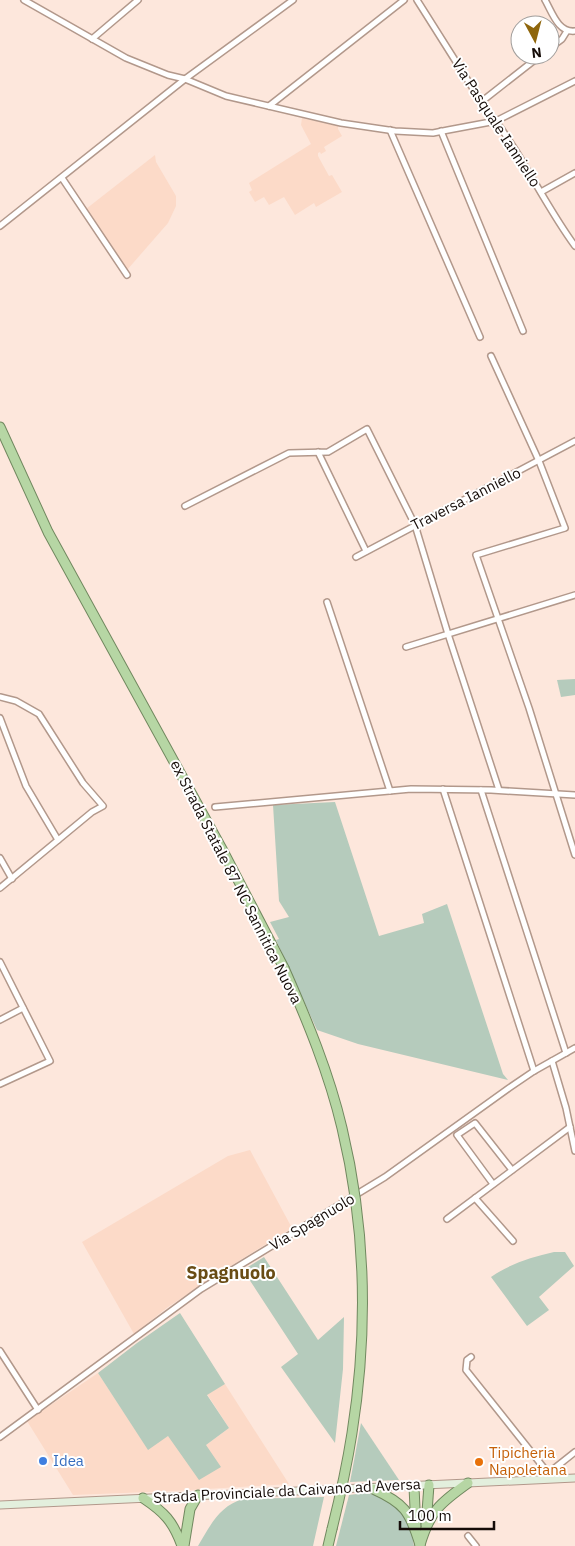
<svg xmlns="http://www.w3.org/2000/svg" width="575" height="1546" font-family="'IBM Plex Sans',sans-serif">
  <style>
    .built { fill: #fcdac8 }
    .green { fill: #b5cbbc }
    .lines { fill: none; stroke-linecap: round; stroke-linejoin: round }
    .minor-casing { stroke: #b2988b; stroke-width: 8 }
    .secondary-casing { stroke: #b2988b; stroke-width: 9 }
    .trunk-casing { stroke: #71885f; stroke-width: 11 }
    .minor { stroke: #fff; stroke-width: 5 }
    .secondary { stroke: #e3efdd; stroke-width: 7 }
    .trunk { stroke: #b6d6a4; stroke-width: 9 }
    .trunk-bridge-casing { stroke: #71885f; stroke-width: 11; stroke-linecap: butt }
    .trunk-bridge { stroke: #b6d6a4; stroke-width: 9 }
    .shop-dot { fill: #3f7fe0; stroke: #fff; stroke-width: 2 }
    .food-dot { fill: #e8710a; stroke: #fff; stroke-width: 2 }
    .labels { text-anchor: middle; stroke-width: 4; stroke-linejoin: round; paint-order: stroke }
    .street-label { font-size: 15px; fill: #150c08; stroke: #fff }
    .food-label { font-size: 15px; fill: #c56008; stroke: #fff; text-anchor: start }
    .shop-label { font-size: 15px; fill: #366cbe; stroke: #fff; text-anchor: start }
    .quarter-label { font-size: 18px; font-weight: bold; fill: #694c14; stroke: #fff }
  </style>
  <rect width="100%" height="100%" fill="#fde7dc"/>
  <!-- built -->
  <g class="built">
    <path d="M302,118L338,126V129L342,136L324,147L326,151L321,154L320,152L318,153V156L329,176L332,175L342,192L316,207L314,203L295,215L284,197L269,205L264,197L255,202L249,192L252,190L249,183L311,144L301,125Z"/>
    <path d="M155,155L156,162L176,196V206L168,223L127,270L86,209Z"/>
    <path d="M250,1150L292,1228L226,1269L168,1307L134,1334L82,1242L228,1156Z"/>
    <path d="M98,1373L148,1449L167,1436L206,1445L229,1428L207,1394L225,1384L289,1484L174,1491L73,1495L27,1421Z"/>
  </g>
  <!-- green -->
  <g class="green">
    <path d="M575,679V695L561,697L557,680Z"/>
    <path d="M335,802L379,936L424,923L422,914L447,904L503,1074L508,1080L358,1044L317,1030L276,940L279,939L270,922L289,917L279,901L273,805Z"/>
    <path d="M554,1252H565L574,1266L539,1297L549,1310L527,1326L491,1277C510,1264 531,1257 554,1252Z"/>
    <path d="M264,1257L318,1340L344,1317L343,1369L335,1443L281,1367L298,1354L243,1270Z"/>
    <path d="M180,1313L225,1384L207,1395L229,1428L206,1445L221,1467L199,1480L168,1436L148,1450L98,1373L137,1343Z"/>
    <path d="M361,1423L399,1480L350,1482Z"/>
    <path d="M365,1493L386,1497L410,1522L414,1546H336L349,1495Z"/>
    <path d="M324,1497L313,1546H198C210,1526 219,1506 243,1499Z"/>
  </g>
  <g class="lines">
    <!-- minor casing -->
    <g class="minor-casing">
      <g id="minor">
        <path d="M24,0L126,58L168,75L185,79L226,96L341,123L395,131L433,133L448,130L496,121L575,81"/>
        <path d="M417,0L489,114C500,124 507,138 516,151C536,183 553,216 575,246"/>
        <path d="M545,0C552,12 558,33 575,31"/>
        <path d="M92,39L138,0"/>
        <path d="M550,48L562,39L567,31"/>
        <path d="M481,102L541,55"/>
        <path d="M269,106L404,0"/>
        <path d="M390,130L480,337"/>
        <path d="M441,131L523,331"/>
        <path d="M62,178L127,275"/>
        <path d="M541,192L575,173"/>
        <path d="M0,226L185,79L293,0"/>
        <path d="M491,356L539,461L565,528L476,555L529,708L575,855"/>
        <path d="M318,452L366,551"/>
        <path d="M185,506L289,453L328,452L367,429L415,525L448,634L499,790"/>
        <path d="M356,557L575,441"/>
        <path d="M327,602L390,791"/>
        <path d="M406,647L575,595"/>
        <path d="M0,697L16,701L39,714L83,783L103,806L92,812L0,888"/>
        <path d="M0,718L26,786L58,840"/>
        <path d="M443,789L534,1071"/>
        <path d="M481,790L566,1053"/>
        <path d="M215,807L411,789L491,790L575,795"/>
        <path d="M0,858L12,879"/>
        <path d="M0,962L50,1061L0,1084"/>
        <path d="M0,1020L23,1008"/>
        <path d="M552,1061L566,1108L575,1151"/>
        <path d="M493,1184L457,1135L475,1123L512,1170"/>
        <path d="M475,1198L513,1241"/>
        <path d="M447,1219L570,1127"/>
        <path d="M0,1351L38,1410"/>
        <path d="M471,1357L467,1360L466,1370L548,1473"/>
        <path d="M0,1437L201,1289L385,1177L509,1088L534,1071L575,1048"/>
        <path d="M546,1475L575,1452"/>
        <path d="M468,1536L476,1546"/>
      </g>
    </g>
    <!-- secondary casing -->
    <g class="secondary-casing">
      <path id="secondary" d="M0,1505L575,1478"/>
    </g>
    <!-- trunk casing -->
    <g class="trunk-casing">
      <g id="trunk">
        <path d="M0,427L48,532L223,851L284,968"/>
        <path d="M414,1487L416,1529"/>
        <path d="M373,1489C404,1503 410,1511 420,1545"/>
        <path d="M143,1498C164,1512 173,1521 182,1546"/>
        <path d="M426,1525L429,1485"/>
        <path d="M420,1545C430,1511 440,1503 468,1483"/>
        <path d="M184,1546L190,1509L198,1495"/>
        <path d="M328,1546L332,1529"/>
      </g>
    </g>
    <!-- minor -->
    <use href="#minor" class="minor"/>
    <!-- secondary -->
    <use href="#secondary" class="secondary"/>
    <!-- trunk -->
    <use href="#trunk" class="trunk"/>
    <!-- trunk-bridge casing -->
    <g class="trunk-bridge-casing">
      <path id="trunk-bridge" d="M284,968C307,1020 329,1073 342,1128C366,1228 368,1332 352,1433C347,1465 340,1497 332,1529"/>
    </g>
    <!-- trunk-bridge -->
    <use href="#trunk-bridge" class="trunk-bridge"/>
  </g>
  <!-- markers -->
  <circle class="shop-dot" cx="43" cy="1461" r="5"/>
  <circle class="food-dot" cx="479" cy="1462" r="5"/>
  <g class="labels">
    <!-- street labels -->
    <g class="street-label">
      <text transform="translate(496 123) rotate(57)" y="5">Via Pasquale Ianniello</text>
      <text transform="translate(466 499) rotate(-27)" y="5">Traversa Ianniello</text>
      <text transform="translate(236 882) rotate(63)" y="5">ex Strada Statale 87 NC Sannitica Nuova</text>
      <text transform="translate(312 1222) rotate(-31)" y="5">Via Spagnuolo</text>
      <text transform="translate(287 1491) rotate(-3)" y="5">Strada Provinciale da Caivano ad Aversa</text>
    </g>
    <!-- food labels -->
    <g class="food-label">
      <text x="489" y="1458">Tipicheria<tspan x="489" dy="17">Napoletana</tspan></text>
    </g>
    <!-- shop labels -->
    <g class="shop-label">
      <text x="53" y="1466">Idea</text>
    </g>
    <!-- quarter labels -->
    <g class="quarter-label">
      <text x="231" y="1279">Spagnuolo</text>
    </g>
  </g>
  <!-- north arrow -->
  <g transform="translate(535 40) rotate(173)"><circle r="24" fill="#ffffff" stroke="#a19e9c"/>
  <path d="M0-4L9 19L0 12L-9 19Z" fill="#8f660c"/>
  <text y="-8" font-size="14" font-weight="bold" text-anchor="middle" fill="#150c08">N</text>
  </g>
  <!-- scale -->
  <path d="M400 1521v8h94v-8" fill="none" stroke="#150c08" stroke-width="2.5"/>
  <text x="408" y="1521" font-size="15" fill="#150c08" stroke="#ffffff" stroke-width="4" paint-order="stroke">100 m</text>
</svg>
